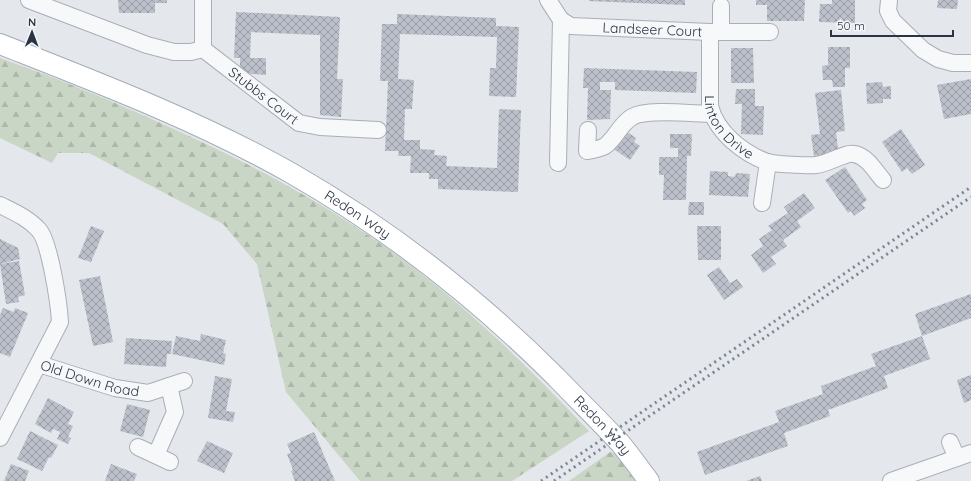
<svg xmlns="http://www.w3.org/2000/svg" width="971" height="481" font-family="Quicksand,sans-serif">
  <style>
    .forest { fill: url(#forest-firs) }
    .building { fill: url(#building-cross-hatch) }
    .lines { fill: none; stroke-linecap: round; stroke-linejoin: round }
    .minor-casing { stroke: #a9aeb7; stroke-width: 18 }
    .major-casing { stroke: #a3abb8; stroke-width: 22 }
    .minor { stroke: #f7f8fa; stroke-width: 16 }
    .major { stroke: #fff; stroke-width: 20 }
    .rail { stroke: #7d8696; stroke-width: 3; stroke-dasharray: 2 4; stroke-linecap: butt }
    .labels { text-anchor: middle; stroke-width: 4; stroke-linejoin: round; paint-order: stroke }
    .street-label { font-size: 14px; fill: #2b3445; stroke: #f4f6f9 }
  </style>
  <defs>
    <pattern id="forest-firs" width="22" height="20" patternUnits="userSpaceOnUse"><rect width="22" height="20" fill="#c9d6c5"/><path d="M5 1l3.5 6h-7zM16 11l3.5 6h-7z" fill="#adb8ab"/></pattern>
    <pattern id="building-cross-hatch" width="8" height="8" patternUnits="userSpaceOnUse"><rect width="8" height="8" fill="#bbc0ca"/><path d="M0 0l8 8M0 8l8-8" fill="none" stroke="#989da6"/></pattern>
  </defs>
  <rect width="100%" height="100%" fill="#e4e7ec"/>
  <!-- forest -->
  <g class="forest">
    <path d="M0,58C57,78 113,101 167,126C243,160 316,198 384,246C459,299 526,364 589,431L512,481H360L286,392L257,264L223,224L89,153H58L52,163L0,138Z"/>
    <path d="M610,452L617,454L638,481H569Z"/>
  </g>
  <!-- building -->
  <g class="building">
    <path d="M118,0H167V3H155V13H119Z"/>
    <path d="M589,0H685V5L589,1Z"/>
    <path d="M756,0H805L804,21H767V5H756Z"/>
    <path d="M832,0H855V23L819,22L820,4H832Z"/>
    <path d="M938,0H958L957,9L937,8Z"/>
    <path d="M236,12L340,17L337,79H343L341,117L320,115V35L251,32L250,58H266V75L240,73V58H234Z"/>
    <path d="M397,14L496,18V26L519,27L516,97L489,96L490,68H496L497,37L400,34L398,79L414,80L412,109H405L404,140H420V149L435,150L434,155L447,156L446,166L497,168L499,109L521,110L518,192L438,189V179H429V173H410L411,156H398L399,151H385L388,81H380L382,24H397Z"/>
    <path d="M828,47H850V68H845V87H833L832,80H823L822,66L828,65Z"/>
    <path d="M731,48H753L754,83H731Z"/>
    <path d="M584,68L697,72L696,93L615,90V82H600V90H611L610,119L587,120L588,88H583Z"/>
    <path d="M971,79V114L944,119L937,85Z"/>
    <path d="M882,82L883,87L891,86V99H883V103L867,104L866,83Z"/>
    <path d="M736,89H755V106H764L763,135L741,134L742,104H735Z"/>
    <path d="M841,90L845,131L836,132L839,157L823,155L814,156L811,135L820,134L815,93Z"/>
    <path d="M901,129L925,165L912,174L907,168L902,172L882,142Z"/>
    <path d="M624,130L636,138L634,142L640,146L630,160L612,148Z"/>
    <path d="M670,134H692L691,156H687L686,200H663L664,175H659V157H678V148H670Z"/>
    <path d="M845,167L867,200L862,204L865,208L854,216L851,211L848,213L825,180Z"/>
    <path d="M710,171L728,172V176L735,177L736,173L750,174L748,197L709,195Z"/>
    <path d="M804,193L815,208L797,221L801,227L783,240L787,246L771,257L776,264L763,273L751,255L763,246L759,239L772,230L768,226L788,213L784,207Z"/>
    <path d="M689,202H704V215H688Z"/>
    <path d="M91,226L104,231L91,262L78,258Z"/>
    <path d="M697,226H721V260H698Z"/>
    <path d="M0,239L18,248L20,259L0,264Z"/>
    <path d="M19,261L25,295L18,297L19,302L6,304L0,264Z"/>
    <path d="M719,267L730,283L737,279L743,287L724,300L707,275Z"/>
    <path d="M100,276L113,342L93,346L79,280Z"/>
    <path d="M971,294V318L922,336L915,314Z"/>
    <path d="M3,308L14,312L15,308L28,313L10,357L0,353V315Z"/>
    <path d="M201,334L226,340L223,353L226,354L224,365L172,354L176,336L200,341Z"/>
    <path d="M922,336L930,359L884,376L888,388L828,410L830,416L784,433L788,446L705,475L697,452L779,422L775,411L823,394L821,386L876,366L871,354Z"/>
    <path d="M126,338L172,341L171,354H167L166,367L124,364Z"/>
    <path d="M971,375V400L964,403L957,380Z"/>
    <path d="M215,376L232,379L226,411L235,412L233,422L208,418Z"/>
    <path d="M48,398L74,412L68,424L73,426L68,437L71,438L68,444L57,439L60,432L53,429L51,433L35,424Z"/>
    <path d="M127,404L150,410L143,437L120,431Z"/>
    <path d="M30,431L58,445L51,458L49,457L42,471L17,459Z"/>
    <path d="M314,432L335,481H295L291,471L293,470L287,454L291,453L287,444Z"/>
    <path d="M207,441L233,453L224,473L197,461Z"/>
    <path d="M11,464L29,471L25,481H4Z"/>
    <path d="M111,464L137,474L134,481H105Z"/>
    <path d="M760,476L762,481H746Z"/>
  </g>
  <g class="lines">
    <!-- minor casing -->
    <g class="minor-casing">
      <g id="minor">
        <path id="s1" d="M29,0L147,45L174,52H191L203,49L299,123L320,127L378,130"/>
        <path d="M203,0V49"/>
        <path id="s2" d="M548,0L561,20L571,26L710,32H770"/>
        <path d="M889,0L888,11L893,21L923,50L938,59L953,63H971"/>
        <path d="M721,6V32"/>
        <path id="s3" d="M710,32V106C716,132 743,153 767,162C773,164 809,166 816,165C828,164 846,152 854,154C867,156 875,171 883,180"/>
        <path d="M588,130L587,151C593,150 600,149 605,146C616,138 620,124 632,117C647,108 694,114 712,114"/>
        <path d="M558,163L561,20"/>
        <path d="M762,203L768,162"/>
        <path d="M0,205C14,212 28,218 39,230C50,243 59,304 60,322L0,438"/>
        <path id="s4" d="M39,364L115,388L148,393L184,381"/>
        <path d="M950,442L957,458"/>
        <path d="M138,447L170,462"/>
        <path d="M156,455L175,412L169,386"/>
        <path d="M891,481L971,453"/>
      </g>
    </g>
    <!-- major casing -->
    <g class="major-casing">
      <g id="major">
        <path id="s5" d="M0,44C99,83 199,121 291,173C389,229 477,298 556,377C577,399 599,420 620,443C630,455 639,468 649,481"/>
      </g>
    </g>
    <!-- minor -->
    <use href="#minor" class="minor"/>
    <!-- major -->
    <use href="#major" class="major"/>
    <!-- rail -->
    <g class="rail">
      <path d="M541,481L971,187"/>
      <path d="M554,481L971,197"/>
    </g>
  </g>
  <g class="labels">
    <!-- street labels -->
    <g class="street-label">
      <text dy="5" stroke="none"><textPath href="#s2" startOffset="117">Landseer Court</textPath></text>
      <text dy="5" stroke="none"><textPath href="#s1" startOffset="260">Stubbs Court</textPath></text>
      <text dy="5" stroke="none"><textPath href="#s3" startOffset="102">Linton Drive</textPath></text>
      <text dy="5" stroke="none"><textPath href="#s5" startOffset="397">Redon Way</textPath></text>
      <text dy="5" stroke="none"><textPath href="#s4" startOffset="53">Old Down Road</textPath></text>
      <text dy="5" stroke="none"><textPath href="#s5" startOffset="721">Redon Way</textPath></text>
    </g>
  </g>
  <!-- north arrow -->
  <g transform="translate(32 32) rotate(1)" stroke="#f4f6f9" stroke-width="3" paint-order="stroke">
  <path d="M0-3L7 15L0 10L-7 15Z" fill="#2b3445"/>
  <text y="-6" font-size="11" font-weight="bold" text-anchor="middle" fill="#2b3445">N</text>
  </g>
  <!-- scale -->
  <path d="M831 30v6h122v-6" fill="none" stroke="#2b3445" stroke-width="2"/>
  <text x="837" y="30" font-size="12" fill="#2b3445" stroke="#f4f6f9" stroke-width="3" paint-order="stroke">50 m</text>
</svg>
